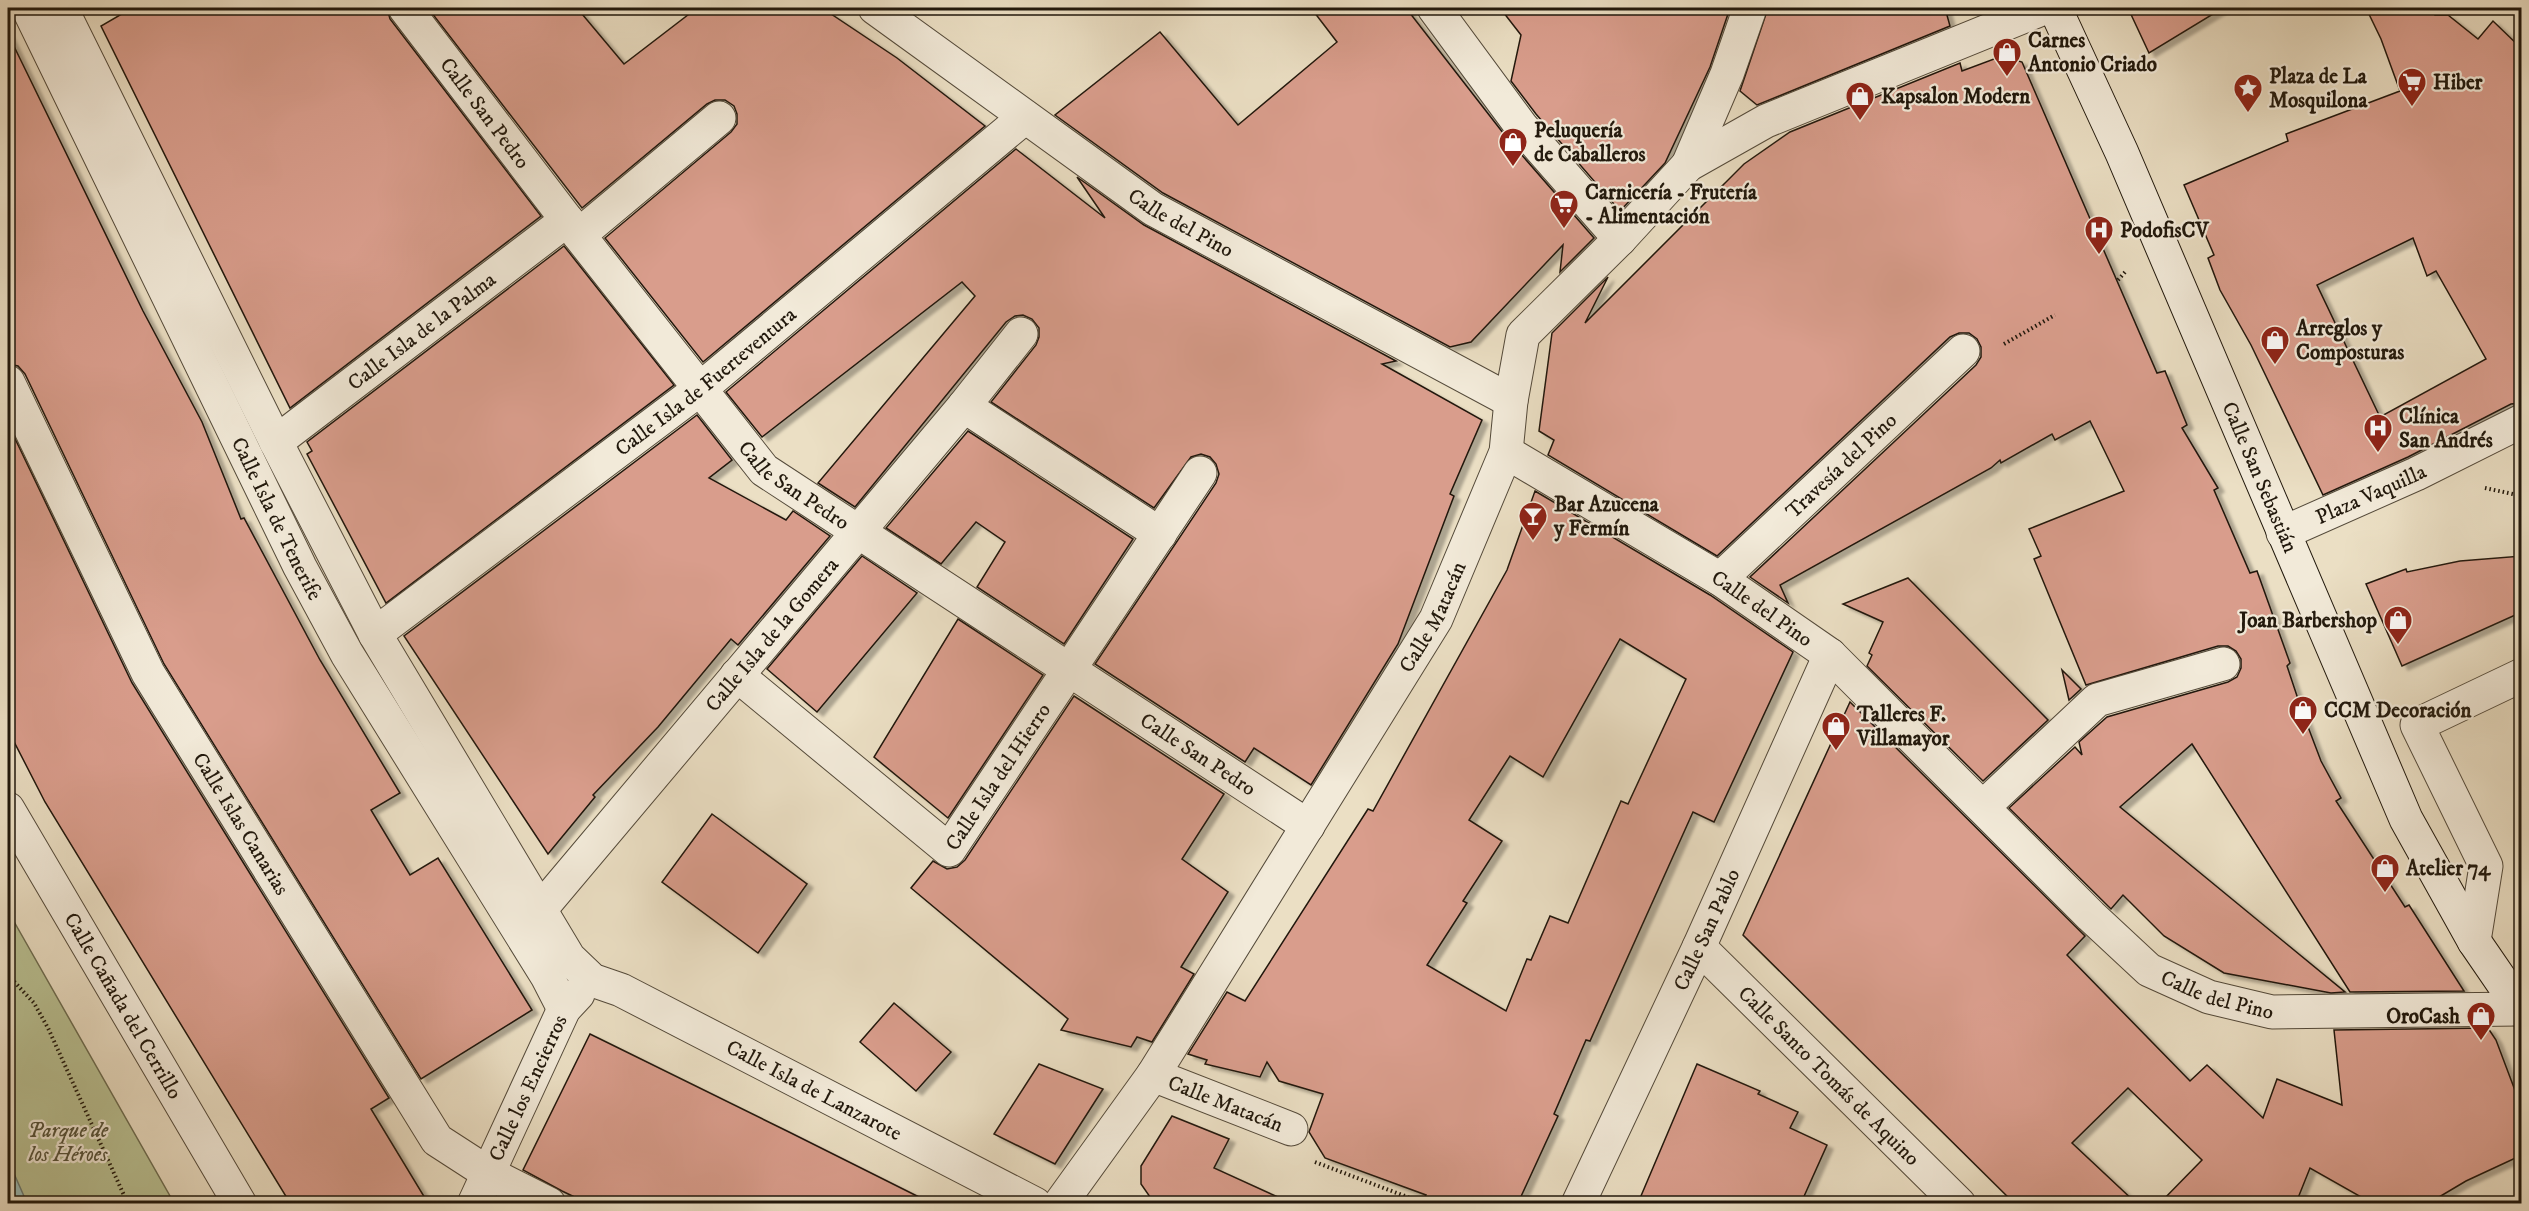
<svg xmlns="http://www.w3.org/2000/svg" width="2529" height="1211" font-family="'IM FELL DW Pica',serif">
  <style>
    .green { fill: #b9c193; stroke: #6d6c50; stroke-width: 1.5 }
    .water { fill: #99bcb8; stroke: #697a73; stroke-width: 1.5 }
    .building { fill: #d99d8c; stroke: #21180c; stroke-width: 1.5; fill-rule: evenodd; filter: url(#shadow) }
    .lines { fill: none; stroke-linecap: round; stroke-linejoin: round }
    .street-casing { stroke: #544a3a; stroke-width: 35 }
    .secondary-casing { stroke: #21180c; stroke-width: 35 }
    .path { stroke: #21180c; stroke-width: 4; stroke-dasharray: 1.5 3; stroke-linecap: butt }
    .street { stroke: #f2ead9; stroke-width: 33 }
    .secondary { stroke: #f2ead9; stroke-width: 33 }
    .labels { text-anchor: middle; stroke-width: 4.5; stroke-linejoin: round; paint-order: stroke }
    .poi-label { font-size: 21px; font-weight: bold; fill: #21180c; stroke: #f2ead9; text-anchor: start }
    .street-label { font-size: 21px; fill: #21180c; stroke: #f2ead9 }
    .park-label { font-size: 21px; font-style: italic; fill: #56533b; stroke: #f2ead9 }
  </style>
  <defs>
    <filter id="shadow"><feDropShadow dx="6" dy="4" stdDeviation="1.5" flood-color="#0004"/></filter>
  </defs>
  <rect width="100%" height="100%" fill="#ebdfc4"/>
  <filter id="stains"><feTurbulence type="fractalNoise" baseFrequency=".00333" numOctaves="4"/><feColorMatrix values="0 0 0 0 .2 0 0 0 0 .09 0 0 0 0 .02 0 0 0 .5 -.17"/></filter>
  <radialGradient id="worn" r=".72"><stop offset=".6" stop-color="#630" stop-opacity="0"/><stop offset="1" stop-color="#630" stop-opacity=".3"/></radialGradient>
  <!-- green -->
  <path class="green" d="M8,911L174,1203H8Z"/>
  <!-- water -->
  <path class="water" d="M8,1160L27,1203H8Z"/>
  <!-- building -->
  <g class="building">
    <path d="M132,8H387L390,19L541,216L290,408L101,26Z"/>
    <path d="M428,8H577L624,64L697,8H822L897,58L985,126L703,362L605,238L731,132L737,124V114L734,106L725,100H715L707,104L582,208Z"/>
    <path d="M1311,8H1406L1507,138L1594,238L1560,272L1563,245L1471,342L1450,347L1163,193L1055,115L1160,32L1238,125L1337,42Z"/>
    <path d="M1500,8H1730L1710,67L1665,163L1620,211L1536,114L1511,81L1521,35Z"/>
    <path d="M1768,8H1945L1950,26L1757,105L1740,91Z"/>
    <path d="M2128,8H2223L2149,53Z"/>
    <path d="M2366,8H2435V15H2448L2478,39L2493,21L2522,49V403L2511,404L2408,457L2323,495L2251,345L2220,290L2208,258L2214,255L2184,185L2288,141L2286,134L2400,91L2381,39ZM2413,238L2427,276L2436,271L2486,359L2380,417L2317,285Z"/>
    <path d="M8,34L143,311L202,422L241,519L244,518L320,660L400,793L371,810L410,875L438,858L532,1010L421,1079L164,664L25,374L18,366L8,364Z"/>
    <path d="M2002,56L2022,62L2157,373L2165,371L2187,425L2182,428L2218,488L2214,490L2250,573L2257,571L2290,663L2287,666L2302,711L2321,761L2341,798L2336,801L2405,907L2409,905L2464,991L2350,992L2192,744L2120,807L2345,992L2331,993L2224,973L2164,936L2123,895L2111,909L2009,808L2075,747L2082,755L2079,742L2107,717L2228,682L2237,677L2241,668V659L2236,651L2228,646H2218L2086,685L2034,559L2041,556L2029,529L2124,491L2090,421L2055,440L2052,434L2001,463L2000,460L1991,468L1780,585L1788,603L1750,577L1976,365L1981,357V347L1977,339L1969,333H1959L1950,337L1717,556L1548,455L1554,440L1539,431L1552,333L1608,277L1585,323L1744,164L1790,132L1960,63L1962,71Z"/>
    <path d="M1016,149L1105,218L1077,177L1144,225L1396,361L1382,364L1482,420L1450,494L1454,496L1398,644L1311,785L1254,748L1245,762L1095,664L1216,483L1219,474L1216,464L1210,457L1201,454L1191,457L1154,508L991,402L1036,345L1039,337V328L1032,319L1023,315L1015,316L1006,322L855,507L818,483L975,296L962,282L762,437L726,392Z"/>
    <path d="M564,246L674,385L386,603L307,454L312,451L307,442Z"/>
    <path d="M697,415L732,460L709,478L786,520L793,511L830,536L738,645L731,639L658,727L593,795L595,797L548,854L404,636Z"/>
    <path d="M8,424L132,683L389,1098L371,1109L428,1203H290L45,802L8,730Z"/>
    <path d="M968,431L1133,539L1064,644L977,587L1005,542L976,522L941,564L886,528Z"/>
    <path d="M1535,491L1710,595L1793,652L1714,822L1693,812L1590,1041L1586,1040L1554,1114L1558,1116L1518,1203H1421L1426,1195L1325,1158L1309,1132L1323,1094L1279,1081L1267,1062L1260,1077L1205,1064L1207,1060L1188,1054L1227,992L1245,1001L1368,809L1373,811L1507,570ZM1620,639L1686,679L1628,804L1621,801L1568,923L1550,916L1531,960L1527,959L1506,1011L1427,965L1467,903L1463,901L1502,841L1469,820L1510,756L1543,777Z"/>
    <path d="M862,556L917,593L817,712L767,669Z"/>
    <path d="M2522,556V612L2402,666L2366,584L2406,569L2407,572L2460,561Z"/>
    <path d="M1908,578L2048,720L1983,781L1867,666L1872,655L1869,653L1883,622L1843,604Z"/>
    <path d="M958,619L1043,675L948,818L874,757Z"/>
    <path d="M2062,670L2081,689L2069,700Z"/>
    <path d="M1074,696L1224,794L1182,859L1228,892L1181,967L1194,974L1152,1042L1137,1037L1131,1047L1061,1030L1068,1019L911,888L933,861L947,869L957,867L965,860Z"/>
    <path d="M1850,702L2085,936L2067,955L2190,1081L2207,1065L2263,1118L2277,1079L2342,1105L2334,1030L2488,1028L2496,1040L2522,1109V1155L2466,1181L2429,1203H2366L2363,1198L2310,1168L2296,1203H2160L2202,1160L2128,1088L2072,1143L2136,1203H2014L1743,935Z"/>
    <path d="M712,814L807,884L758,953L662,882Z"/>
    <path d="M894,1003L951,1052L916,1091L860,1042Z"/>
    <path d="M590,1034L789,1132L931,1203H587L562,1191L523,1170Z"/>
    <path d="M1039,1064L1103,1089L1055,1164L994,1134Z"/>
    <path d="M1697,1064L1760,1091L1758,1094L1798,1112L1790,1128L1827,1145L1801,1203H1638Z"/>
    <path d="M1172,1116L1229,1139L1214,1168L1291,1203H1162L1150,1197L1141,1184V1166Z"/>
  </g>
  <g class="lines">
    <!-- street casing -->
    <g class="street-casing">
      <g id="street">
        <path id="s1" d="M28,8L300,567L347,654L547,976L564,1009"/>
        <path id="s2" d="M61,8L276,442L375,634L569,958L592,980L621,990L1035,1204"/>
        <path id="s3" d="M405,8L567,220L764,470L1308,826"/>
        <path id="s4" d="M875,8L1153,209L1511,401"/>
        <path d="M1434,8L1521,126L1620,239"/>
        <path d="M1688,165L1727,74L1750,8"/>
        <path d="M579,235L719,118"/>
        <path id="s5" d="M8,382L148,673L437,1140L488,1173L549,1204"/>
        <path d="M964,406L1160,534"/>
        <path id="s6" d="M276,442L567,220"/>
        <path id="s7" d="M1506,452L1720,579L1830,655L2091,916L2149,970L2209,997L2272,1012L2520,1009"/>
        <path id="s8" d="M2283,533L2416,474L2522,421"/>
        <path id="s9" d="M1720,579L1963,351"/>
        <path id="s10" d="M375,634L700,389L1025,117"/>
        <path id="s11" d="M737,675L949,850L1200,473"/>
        <path d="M1983,807L2097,700L2223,664"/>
        <path id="s12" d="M8,809L240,1204"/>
        <path id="s13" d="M525,923L539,911L964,406L1021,334"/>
        <path d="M2474,941L2486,866L2417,725L2522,675"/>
        <path id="s14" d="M1699,947L1959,1204"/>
        <path id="s15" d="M1153,1075L1291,1129"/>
        <path id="s16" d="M474,1204L564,1009L578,994"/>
        <path id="s17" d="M1060,1204L1153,1075L1436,619L1506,452L1511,401L1523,335L1620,239L1688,165L1766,121L2044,8"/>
        <path id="s18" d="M1578,1204L1699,947L1830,655"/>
      </g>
    </g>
    <!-- secondary casing -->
    <g class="secondary-casing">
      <g id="secondary">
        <path id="s19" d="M2055,8L2122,153L2406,819L2474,941L2522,1011"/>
      </g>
    </g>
    <!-- path -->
    <g class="path">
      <path d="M2118,280L2126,271"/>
      <path d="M2004,344L2055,315"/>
      <path d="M2485,488L2522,496"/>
      <path d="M8,975L34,1003L48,1028L128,1204"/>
      <path d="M1315,1162L1418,1201"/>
    </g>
    <!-- street -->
    <use href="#street" class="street"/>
    <!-- secondary -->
    <use href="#secondary" class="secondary"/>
  </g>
  <!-- icons -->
  <defs>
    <g id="shop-pin" transform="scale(1.5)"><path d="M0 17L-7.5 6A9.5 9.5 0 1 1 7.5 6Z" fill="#8f2418" stroke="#f2ead9"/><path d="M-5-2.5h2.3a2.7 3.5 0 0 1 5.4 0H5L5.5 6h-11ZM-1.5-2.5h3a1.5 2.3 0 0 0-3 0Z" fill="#fff"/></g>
    <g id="supermarket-pin" transform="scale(1.5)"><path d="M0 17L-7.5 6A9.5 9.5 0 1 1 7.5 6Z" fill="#8f2418" stroke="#f2ead9"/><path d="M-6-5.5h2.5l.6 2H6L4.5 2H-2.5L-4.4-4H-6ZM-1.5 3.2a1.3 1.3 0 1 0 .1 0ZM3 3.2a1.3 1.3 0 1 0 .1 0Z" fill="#fff"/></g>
    <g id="sight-pin" transform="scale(1.5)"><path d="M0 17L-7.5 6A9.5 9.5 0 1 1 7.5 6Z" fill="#8f2418" stroke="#f2ead9"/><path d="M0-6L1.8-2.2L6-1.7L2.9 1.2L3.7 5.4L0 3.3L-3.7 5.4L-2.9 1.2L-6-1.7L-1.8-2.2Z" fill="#fff"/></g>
    <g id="hospital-pin" transform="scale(1.5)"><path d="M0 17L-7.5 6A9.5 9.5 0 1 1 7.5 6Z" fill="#8f2418" stroke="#f2ead9"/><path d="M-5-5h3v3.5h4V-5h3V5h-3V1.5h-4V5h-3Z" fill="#fff"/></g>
    <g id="bar-pin" transform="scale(1.5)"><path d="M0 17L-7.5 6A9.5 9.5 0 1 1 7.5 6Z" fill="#8f2418" stroke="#f2ead9"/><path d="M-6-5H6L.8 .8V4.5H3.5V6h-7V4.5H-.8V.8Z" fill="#fff"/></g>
  </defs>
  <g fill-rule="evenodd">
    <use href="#shop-pin" x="2007" y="52"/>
    <use href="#supermarket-pin" x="2412" y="82"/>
    <use href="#sight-pin" x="2248" y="88"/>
    <use href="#shop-pin" x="1860" y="96"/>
    <use href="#shop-pin" x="1513" y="142"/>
    <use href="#supermarket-pin" x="1564" y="204"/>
    <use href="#hospital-pin" x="2099" y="230"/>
    <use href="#shop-pin" x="2275" y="340"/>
    <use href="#hospital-pin" x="2378" y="428"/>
    <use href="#bar-pin" x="1533" y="516"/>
    <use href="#shop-pin" x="2398" y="620"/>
    <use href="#shop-pin" x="2303" y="710"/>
    <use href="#shop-pin" x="1836" y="726"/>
    <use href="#shop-pin" x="2385" y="868"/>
    <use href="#shop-pin" x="2481" y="1016"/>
  </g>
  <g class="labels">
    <!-- poi labels -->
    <g class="poi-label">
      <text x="2028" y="47">Carnes<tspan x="2028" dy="24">Antonio Criado</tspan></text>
      <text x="2269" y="83">Plaza de La<tspan x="2269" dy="24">Mosquilona</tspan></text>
      <text x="2433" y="89">Hiber</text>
      <text x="1881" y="103">Kapsalon Modern</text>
      <text x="1534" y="137">Peluquería<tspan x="1534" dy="24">de Caballeros</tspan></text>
      <text x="1585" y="199">Carnicería - Frutería<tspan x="1585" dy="24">- Alimentación</tspan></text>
      <text x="2120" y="237">PodofisCV</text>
      <text x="2296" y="335">Arreglos y<tspan x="2296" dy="24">Composturas</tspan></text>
      <text x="2399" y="423">Clínica<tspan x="2399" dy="24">San Andrés</tspan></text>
      <text x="1554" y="511">Bar Azucena<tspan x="1554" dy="24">y Fermín</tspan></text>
      <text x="2377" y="627" text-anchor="end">Joan Barbershop</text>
      <text x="2324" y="717">CCM Decoración</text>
      <text x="1857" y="721">Talleres F.<tspan x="1857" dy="24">Villamayor</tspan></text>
      <text x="2406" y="875">Atelier 74</text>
      <text x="2460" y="1023" text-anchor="end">OroCash</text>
    </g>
    <!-- street labels -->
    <g class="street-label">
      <text dy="7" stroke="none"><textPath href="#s3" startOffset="132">Calle San Pedro</textPath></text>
      <text dy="7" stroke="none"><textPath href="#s4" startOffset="374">Calle del Pino</textPath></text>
      <text dy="7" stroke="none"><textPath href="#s6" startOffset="183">Calle Isla de la Palma</textPath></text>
      <text dy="7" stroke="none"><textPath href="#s10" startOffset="416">Calle Isla de Fuerteventura</textPath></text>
      <text dy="7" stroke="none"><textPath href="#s9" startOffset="166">Travesía del Pino</textPath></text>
      <text dy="7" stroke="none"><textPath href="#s19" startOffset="512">Calle San Sebastián</textPath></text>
      <text dy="7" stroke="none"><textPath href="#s3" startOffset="618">Calle San Pedro</textPath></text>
      <text dy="7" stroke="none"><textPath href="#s8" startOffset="96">Plaza Vaquilla</textPath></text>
      <text dy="7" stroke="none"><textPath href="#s1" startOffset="568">Calle Isla de Tenerife</textPath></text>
      <text dy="7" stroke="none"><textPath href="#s7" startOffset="300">Calle del Pino</textPath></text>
      <text dy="7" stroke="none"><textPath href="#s17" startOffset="696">Calle Matacán</textPath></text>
      <text dy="7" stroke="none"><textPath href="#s13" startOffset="380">Calle Isla de la Gomera</textPath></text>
      <text dy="7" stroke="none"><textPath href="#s3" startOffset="1104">Calle San Pedro</textPath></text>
      <text dy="7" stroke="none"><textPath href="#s11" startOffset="363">Calle Isla del Hierro</textPath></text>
      <text dy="7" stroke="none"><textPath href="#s5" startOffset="500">Calle Islas Canarias</textPath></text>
      <text dy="7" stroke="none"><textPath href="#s18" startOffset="303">Calle San Pablo</textPath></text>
      <text dy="7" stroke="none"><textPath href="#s7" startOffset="904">Calle del Pino</textPath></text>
      <text dy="7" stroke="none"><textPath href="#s12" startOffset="228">Calle Cañada del Cerrillo</textPath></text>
      <text dy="7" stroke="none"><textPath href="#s14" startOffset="183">Calle Santo Tomás de Aquino</textPath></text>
      <text dy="7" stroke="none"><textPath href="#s16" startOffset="128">Calle los Encierros</textPath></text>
      <text dy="7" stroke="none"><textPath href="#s2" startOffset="1358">Calle Isla de Lanzarote</textPath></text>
      <text dy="7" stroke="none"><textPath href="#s15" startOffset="78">Calle Matacán</textPath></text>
    </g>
    <!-- park labels -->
    <g class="park-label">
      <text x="68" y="1137">Parque de<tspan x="68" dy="24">los Héroes</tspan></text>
    </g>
  </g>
  <!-- margin -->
  <rect width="2529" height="1211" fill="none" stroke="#ebdfc4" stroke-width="30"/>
  <rect x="9" y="9" width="2511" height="1193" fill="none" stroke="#21180c" stroke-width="3"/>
  <rect x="15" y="15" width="2499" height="1181" fill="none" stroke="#21180c" stroke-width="1.5"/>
  <rect width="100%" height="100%" filter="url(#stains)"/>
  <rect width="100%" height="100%" fill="url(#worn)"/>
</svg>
